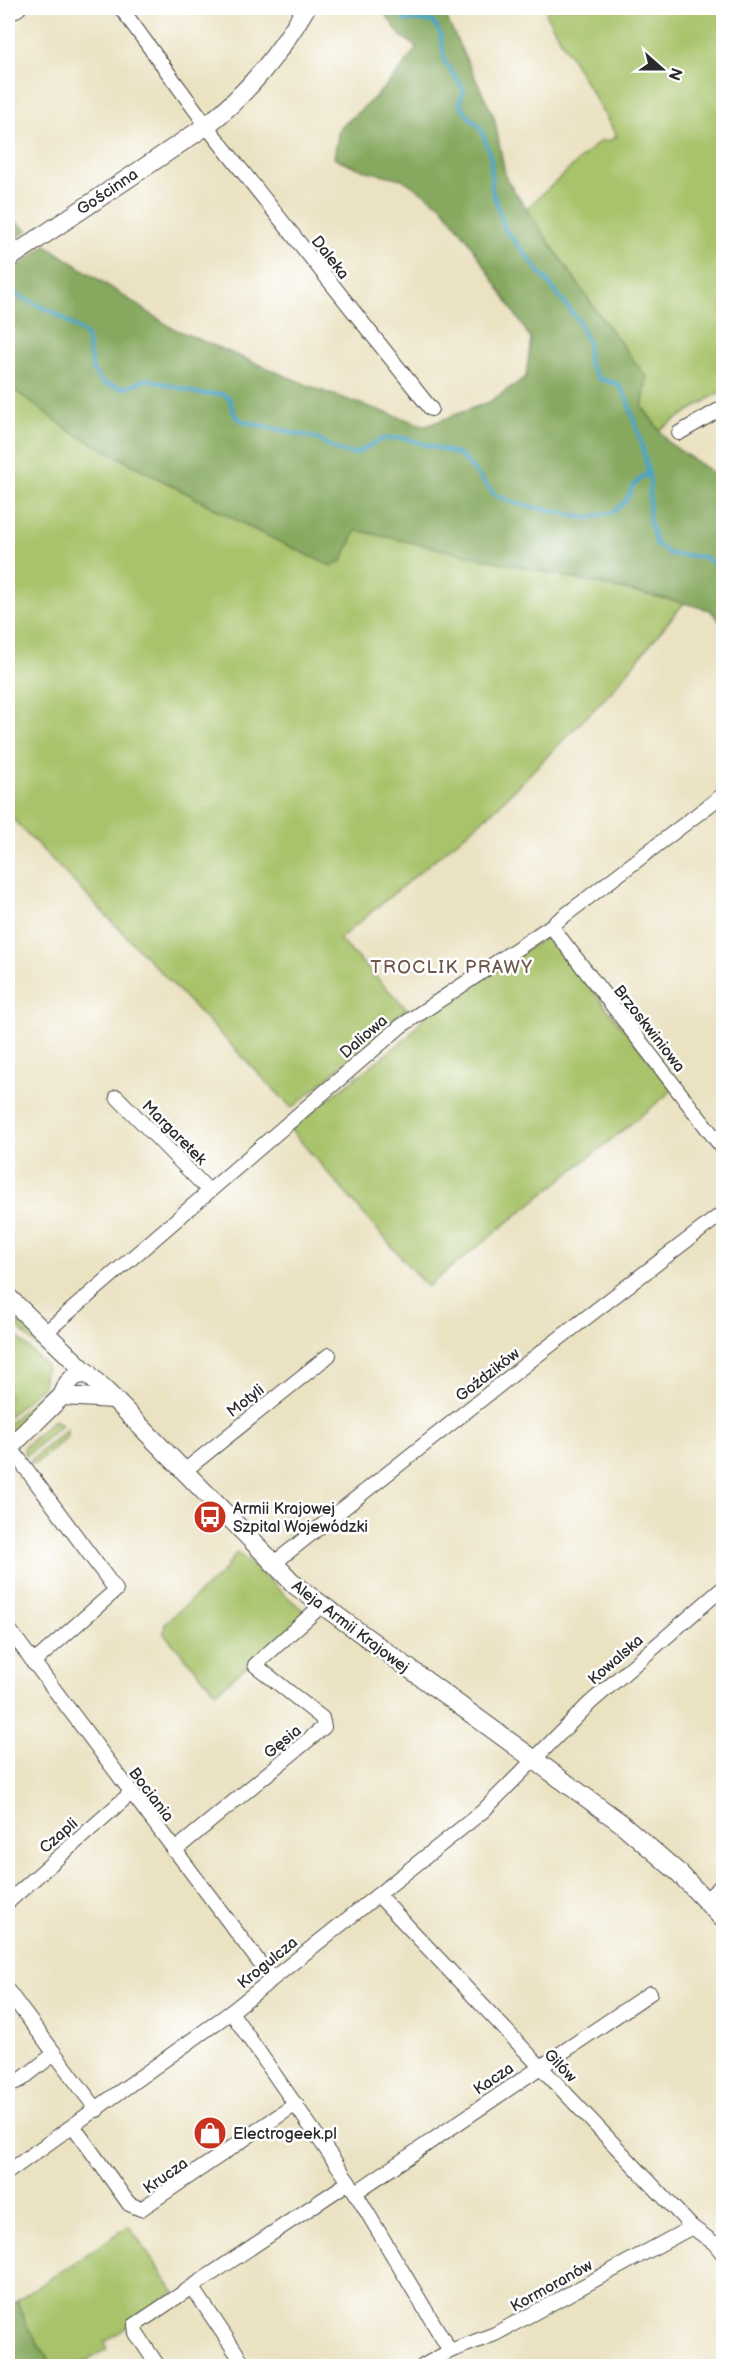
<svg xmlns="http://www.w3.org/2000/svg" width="731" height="2374" font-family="'Balsamiq Sans',sans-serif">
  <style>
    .green { fill: #a8c36a; stroke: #6a774a; stroke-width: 1.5 }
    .forest { fill: #86a95e; stroke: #586a44; stroke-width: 1.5 }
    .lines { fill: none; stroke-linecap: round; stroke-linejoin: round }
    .stream { stroke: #4ba5c8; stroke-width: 4 }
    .minor-casing { stroke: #484642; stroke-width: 16 }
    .tertiary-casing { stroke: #484642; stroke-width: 20 }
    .minor { stroke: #fff; stroke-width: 14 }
    .tertiary { stroke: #fff; stroke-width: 18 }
    .labels { text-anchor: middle; stroke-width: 5; stroke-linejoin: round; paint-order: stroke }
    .street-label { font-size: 16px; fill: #2b2b2b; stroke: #fff }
    .poi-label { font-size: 16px; fill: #2b2b2b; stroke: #fff; text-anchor: start }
    .neighbourhood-label { font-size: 18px; letter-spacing: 1.5px; fill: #6f574c; stroke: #fff }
  </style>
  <rect width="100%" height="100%" fill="#fff"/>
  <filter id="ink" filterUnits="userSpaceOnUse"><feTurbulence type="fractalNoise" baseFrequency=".0167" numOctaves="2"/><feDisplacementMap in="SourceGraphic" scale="12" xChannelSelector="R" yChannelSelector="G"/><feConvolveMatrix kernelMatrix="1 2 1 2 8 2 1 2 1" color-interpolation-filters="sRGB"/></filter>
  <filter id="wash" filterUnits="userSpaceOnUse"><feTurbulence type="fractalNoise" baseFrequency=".008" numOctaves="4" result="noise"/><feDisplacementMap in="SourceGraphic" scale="24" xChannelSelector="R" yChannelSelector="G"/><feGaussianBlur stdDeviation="1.35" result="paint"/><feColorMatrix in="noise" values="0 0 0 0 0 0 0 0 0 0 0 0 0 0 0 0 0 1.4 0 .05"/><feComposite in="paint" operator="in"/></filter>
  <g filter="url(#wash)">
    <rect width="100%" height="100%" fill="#ebe2c2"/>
    <!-- green -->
    <g class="green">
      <path d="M548,8H723V390L659,430L642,406L646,378L597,312L526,209L600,141H609L617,136L546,15Z"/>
      <path d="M8,385L70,431L261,533L342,561L356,530L684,603L610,693L492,812L339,939L408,1010L398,1014L384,1030L292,1108L8,814Z"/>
      <path d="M543,939L552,940L673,1090L427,1287L290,1129L408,1037L424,1017Z"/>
      <path d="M8,1311L54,1355L50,1359L8,1318Z"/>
      <path d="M8,1328L46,1365L43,1385L8,1417Z"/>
      <path d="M46,1389L50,1394L8,1436V1424Z"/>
      <path d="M54,1420L62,1424L25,1457L24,1447Z"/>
      <path d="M67,1429V1437L36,1463H28Z"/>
      <path d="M237,1552L308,1615L216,1692L164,1634L165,1623L222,1573Z"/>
      <path d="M129,2226L175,2293L104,2343L107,2349L76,2366H53L26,2325L17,2301Z"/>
    </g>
    <!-- forest -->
    <g class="forest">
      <path d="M381,8L442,9L494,117L506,179L597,312L647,378L642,407L669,443L723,480V624L710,610L684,603L356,530L342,561L331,566L261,533L70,431L8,385V274L46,245L172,328L319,390L426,426L489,402L526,377L531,339L468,240L441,205L402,179L363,170L334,158L339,129C368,104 396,80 417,47L401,36Z"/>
      <path d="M8,216L27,230L8,244Z"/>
      <path d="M17,2301L26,2325L53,2366H8V2308Z"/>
    </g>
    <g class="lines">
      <!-- stream -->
      <g class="stream">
        <path d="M393,8L405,20L433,22L440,33L445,62L464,90L459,103L469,117L481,128L491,159L492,190L505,229L578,320L588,343V363L599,379L618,384L627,399L642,445L650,480L649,519L656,544L669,554L704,557L724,569"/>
        <path d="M8,291L57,314L86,335L93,371L104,384L125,388L147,379L201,394H222L229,398L235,416L245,422L316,438L339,451L355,454L382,439L404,438L460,455L495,495L514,503L587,518L613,512L626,501L633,486L648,472"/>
      </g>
    </g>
  </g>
  <g filter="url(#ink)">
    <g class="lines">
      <!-- minor casing -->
      <g class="minor-casing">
        <g id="minor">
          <path d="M121,8L212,133L431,409"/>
          <path d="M8,15L19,8"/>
          <path d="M679,433L724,407"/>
          <path d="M551,926L724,1150"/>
          <path d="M117,1097L208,1190"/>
          <path d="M46,1332L401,1026L551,926L724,794"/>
          <path d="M10,1447L116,1590L33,1663"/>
          <path d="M183,1472L329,1355"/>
          <path d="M273,1564L535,1357L724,1212"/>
          <path d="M8,1628L271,1978"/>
          <path d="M174,1851L324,1727L322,1718L255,1665L321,1606"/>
          <path d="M378,1895L692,2227L714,2243L724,2255"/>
          <path d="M706,1900L724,1883"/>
          <path d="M8,1902L131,1793"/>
          <path d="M8,1991L97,2110"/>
          <path d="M231,2012L349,2182L450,2351"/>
          <path d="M8,2085L21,2080L54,2054"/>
          <path d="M74,2127L129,2204L141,2209L296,2104"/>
          <path d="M8,2172L231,2012L483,1811L590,1703L724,1587"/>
          <path d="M356,2192L650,1993"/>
          <path d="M193,2288L245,2366"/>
          <path d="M158,2366L136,2333L135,2325L349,2182"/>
          <path d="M423,2366L450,2351L495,2334L692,2227"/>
        </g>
      </g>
      <!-- tertiary casing -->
      <g class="tertiary-casing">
        <g id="tertiary">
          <path d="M8,259L206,126C249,92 279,54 306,8"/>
          <path d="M8,1297L114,1399L296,1586L621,1823L680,1874L724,1920"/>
          <path d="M62,1396L114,1399"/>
          <path d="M8,1449L62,1396L68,1383L75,1376L88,1373"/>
        </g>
      </g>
      <!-- minor -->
      <use href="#minor" class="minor"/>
      <!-- tertiary -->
      <use href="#tertiary" class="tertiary"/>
    </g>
  </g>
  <!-- icons -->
  <defs>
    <g id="bus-disc" transform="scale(1.725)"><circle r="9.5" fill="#c8321e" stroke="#fff"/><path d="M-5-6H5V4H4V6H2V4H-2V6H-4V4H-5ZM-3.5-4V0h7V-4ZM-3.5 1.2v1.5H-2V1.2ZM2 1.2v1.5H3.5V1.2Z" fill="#fff"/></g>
    <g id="shop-disc" transform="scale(1.725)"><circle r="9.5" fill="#c8321e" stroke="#fff"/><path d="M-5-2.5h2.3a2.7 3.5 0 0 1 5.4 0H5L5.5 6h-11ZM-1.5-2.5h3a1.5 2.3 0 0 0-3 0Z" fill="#fff"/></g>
  </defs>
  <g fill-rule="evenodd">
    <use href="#bus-disc" x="210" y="1517"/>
    <use href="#shop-disc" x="210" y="2133"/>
  </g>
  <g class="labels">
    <!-- street labels -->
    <g class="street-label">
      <text transform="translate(107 191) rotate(-34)" y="6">Gościnna</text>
      <text transform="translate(331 257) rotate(52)" y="6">Daleka</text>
      <text transform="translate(650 1028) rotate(52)" y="6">Brzoskwiniowa</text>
      <text transform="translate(363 1036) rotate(-41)" y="6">Daliowa</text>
      <text transform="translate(175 1132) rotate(45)" y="6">Margaretek</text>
      <text transform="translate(487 1374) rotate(-38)" y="6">Goździków</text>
      <text transform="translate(245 1400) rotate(-38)" y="6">Motyli</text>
      <text transform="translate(351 1626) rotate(37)" y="6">Aleja Armii Krajowej</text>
      <text transform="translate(615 1659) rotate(-41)" y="6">Kowalska</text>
      <text transform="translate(282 1741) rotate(-39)" y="6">Gęsia</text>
      <text transform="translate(152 1794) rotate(53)" y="6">Bociania</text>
      <text transform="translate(58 1835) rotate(-41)" y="6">Czapli</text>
      <text transform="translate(267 1962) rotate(-39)" y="6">Krogulcza</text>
      <text transform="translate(561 2065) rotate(46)" y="6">Gilów</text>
      <text transform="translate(493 2078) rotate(-34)" y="6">Kacza</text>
      <text transform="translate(165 2175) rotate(-35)" y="6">Krucza</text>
      <text transform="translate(551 2285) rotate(-29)" y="6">Kormoranów</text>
    </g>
    <!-- poi labels -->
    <g class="poi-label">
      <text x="233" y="1514">Armii Krajowej<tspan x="233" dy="18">Szpital Wojewódzki</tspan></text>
      <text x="233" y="2139">Electrogeek.pl</text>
    </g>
    <!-- neighbourhood labels -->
    <g class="neighbourhood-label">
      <text x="452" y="973">TROCLIK PRAWY</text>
    </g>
  </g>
  <!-- margin -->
  <rect width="731" height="2374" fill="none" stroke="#fff" stroke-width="30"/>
  <!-- north arrow -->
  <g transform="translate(662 69) rotate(111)" stroke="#ffffff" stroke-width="4.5" paint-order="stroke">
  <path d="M0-4.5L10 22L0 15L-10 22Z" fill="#2b2b2b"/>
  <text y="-9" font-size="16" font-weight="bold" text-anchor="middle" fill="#2b2b2b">N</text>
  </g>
</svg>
